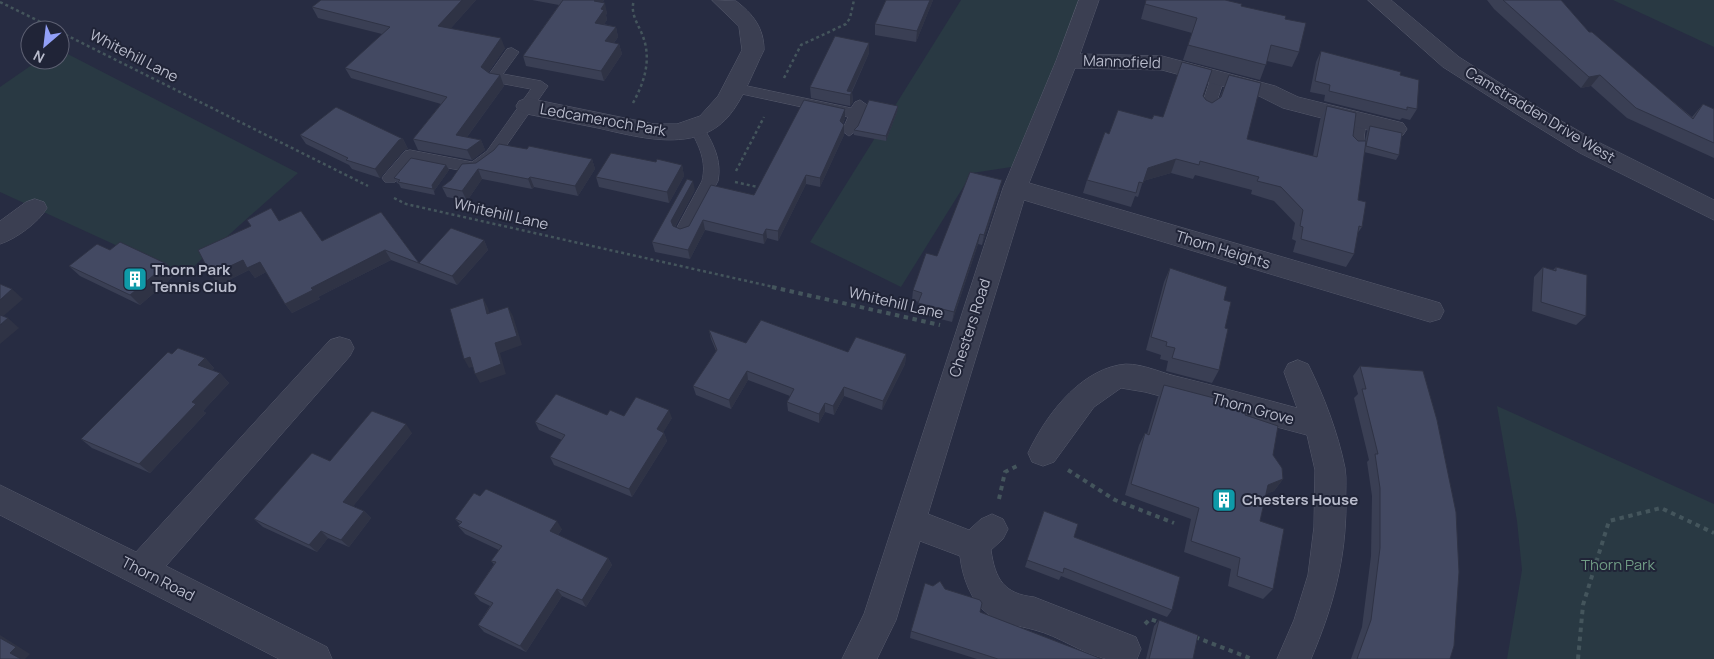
<svg xmlns="http://www.w3.org/2000/svg" width="1714" height="659" font-family="Manrope,sans-serif">
  <style>
    .green { fill: #293943 }
    .lines { fill: none; stroke-linecap: round; stroke-linejoin: round }
    .service-casing { stroke: #565a6c; stroke-width: 1 }
    .minor-casing { stroke: #565a6c; stroke-width: 1 }
    .path-far1 { stroke: #44555c; stroke-width: 2.5; stroke-dasharray: 3 3; stroke-linecap: butt }
    .path { stroke: #44555c; stroke-width: 4; stroke-dasharray: 4.5 4.5; stroke-linecap: butt }
    .service { fill: #3b3f52; fill-rule: evenodd }
    .minor { fill: #3b3f52; fill-rule: evenodd }
    .wall { fill: #3a3f54 }
    .shaded-wall { fill: #2f3345 }
    .building { fill: #434962; stroke: #2f3345 }
    .labels { text-anchor: middle; stroke-width: 4; stroke-linejoin: round; paint-order: stroke }
    .street-label { font-size: 15px; fill: #b8bbcb; stroke: #202437 }
    .poi-label { font-size: 15px; font-weight: bold; fill: #b8bbcb; stroke: #202437; text-anchor: start }
    .park-label { font-size: 15px; fill: #709c85; stroke: #202437 }
  </style>
  <rect width="100%" height="100%" fill="#272c42"/>
  <!-- green -->
  <g class="green">
    <path d="M961,0H1078L1073,39L1024,165L972,173L901,287L810,242Z"/>
    <path d="M1613,0H1714V47Z"/>
    <path d="M60,50L298,173L183,276L0,192V87L39,60H60Z"/>
    <path d="M1497,406L1714,504V659H1507L1522,570L1517,521Z"/>
  </g>
  <g class="lines">
    <!-- service casing -->
    <g class="service-casing">
      <g id="service">
        <path d="M512,48L519,52L503,74L541,81L548,86L497,159L474,173L413,161L395,182H385L382,178L385,174L405,151L410,150L472,162L487,151L531,89L494,82L487,77L507,49Z"/>
        <path d="M1218,72L1225,77L1214,110L1207,115L1202,113L1200,110L1211,77Z"/>
        <path d="M733,83L851,108L855,102L860,100L867,105L856,131L849,136L842,131L848,117L728,91L726,88L728,85Z"/>
        <path d="M1359,115L1366,120L1363,149L1360,153H1350L1347,149L1352,120Z"/>
        <path d="M697,124L702,125C713,143 722,160 718,181L689,235L683,237L677,235L675,231L702,181C707,161 699,146 690,129Z"/>
      </g>
    </g>
    <!-- minor casing -->
    <g class="minor-casing">
      <g id="minor">
        <path d="M712,0L736,1C753,14 764,28 764,50C753,72 744,98 728,117C695,154 638,137 598,128C574,123 551,119 527,114L519,111L516,106L519,101L527,98L654,124H677L700,116L718,96L742,50L739,27Z"/>
        <path d="M1079,0H1099L1080,54L1162,56L1275,86L1298,97L1403,123L1407,129L1403,135L1395,137L1283,108L1259,96L1162,70L1075,68L1029,183L1430,300L1440,303L1444,311L1440,319L1430,322L1024,200L928,514L969,530L981,519L992,514L1003,519L1008,529L1003,539L991,550C995,579 1004,594 1034,597L1136,637L1141,649L1137,659C1127,659 1115,659 1106,659C1081,653 1059,636 1035,630C1018,625 1002,625 988,614C971,602 962,576 960,556L920,541L896,620L877,659H842L864,614L1003,188L1056,61Z"/>
        <path d="M1368,0H1391L1459,57L1539,108L1596,141L1714,200V220L1580,153L1523,118L1443,67Z"/>
        <path d="M35,199L44,202L47,208C39,222 16,239 0,244V221L26,202Z"/>
        <path d="M340,337L350,340L354,348L350,356L166,566L327,647L332,659H279L0,515V485L136,552L330,340Z"/>
        <path d="M1298,360L1308,364C1324,396 1338,433 1345,468C1347,479 1345,492 1346,503C1346,560 1333,607 1311,659H1277L1294,620L1308,575L1314,527L1315,470L1307,435L1145,392L1121,388L1094,407L1054,462L1043,466L1032,462L1028,453C1045,417 1077,373 1119,365C1136,361 1159,372 1175,376C1216,386 1256,397 1297,408L1284,372L1288,364Z"/>
      </g>
    </g>
    <!-- path-far1 -->
    <g class="path-far1">
      <path d="M0,2L57,30"/>
      <path d="M60,32L368,186"/>
      <path d="M784,78L801,45L846,24L850,18L854,0"/>
      <path d="M633,103C645,81 652,58 642,34C637,22 630,13 634,0"/>
      <path d="M736,171L764,117"/>
      <path d="M735,182L762,188"/>
      <path d="M394,198L406,204L778,288"/>
    </g>
    <!-- path -->
    <g class="path">
      <path d="M772,287L940,325"/>
      <path d="M1068,470L1115,500L1174,523"/>
      <path d="M999,499L1005,472L1017,466"/>
      <path d="M1145,624L1150,619L1161,623"/>
      <path d="M1195,637L1252,659"/>
      <path d="M1578,659L1583,605L1609,521L1661,508L1714,533"/>
    </g>
    <!-- service -->
    <use href="#service" class="service"/>
    <!-- minor -->
    <use href="#minor" class="minor"/>
  </g>
  <!-- wall -->
  <g class="wall">
    <path d="M476,0L450,29L505,48L488,73L500,75L504,86L467,137L481,140L485,150L472,160L418,150L413,139L441,104L351,78L345,68L382,34L318,18L312,7Z"/>
    <path d="M532,0H604L603,2L607,13L606,15L607,20L604,24L616,27L618,37L614,43L619,44L622,54L604,81L526,66L523,56L559,5Z"/>
    <path d="M886,0H933L916,42L875,35V24Z"/>
    <path d="M1487,0H1561L1589,32L1692,117L1703,104L1714,109V158L1627,118L1591,86L1581,88L1494,9Z"/>
    <path d="M1145,4L1241,6L1285,19L1299,52L1292,67L1267,61L1260,80L1183,60L1192,33L1141,19Z"/>
    <path d="M869,43V53L852,92L853,102L850,106L811,98L810,87Z"/>
    <path d="M1321,51L1400,75L1417,109L1410,120L1402,118L1400,120L1324,101L1325,95L1310,92L1316,62Z"/>
    <path d="M1229,75L1247,139L1313,156L1320,120L1327,106L1358,141H1365L1367,132L1370,126L1399,155L1396,160L1364,152L1358,200L1362,227L1357,234L1354,254L1346,267L1293,252L1296,241L1292,239L1295,223L1274,201L1251,194L1252,190L1195,175L1193,179L1171,173L1143,181L1138,197L1135,196L1131,207L1083,193L1087,180L1109,134L1152,119L1163,117L1203,96L1206,100L1212,103L1220,97Z"/>
    <path d="M898,106L897,112L886,141L854,135V130Z"/>
    <path d="M845,118L843,124L844,125V135L820,187L806,184L778,241L767,238L764,244L705,230L690,259L655,252L652,242L695,190L675,227L680,229L689,226L754,195Z"/>
    <path d="M300,135L403,139L408,149L404,150L380,178L352,169L349,165L306,144Z"/>
    <path d="M527,149L592,159L595,169L578,196L534,187L532,189L482,179L467,201L447,197L442,187L476,163Z"/>
    <path d="M446,165L449,170L434,191L435,195L401,188L399,184L397,183L394,178Z"/>
    <path d="M682,165L684,176L669,203L599,187L596,177Z"/>
    <path d="M1000,190L982,245L978,244L952,322L917,313L919,302L912,300L913,290L937,256Z"/>
    <path d="M381,212L419,263L484,240L488,250L457,285L391,260L318,297L320,299L292,313L285,304L266,272L255,278L249,270L219,285L280,221L322,241Z"/>
    <path d="M110,250L176,274L140,305L80,276L69,266Z"/>
    <path d="M1543,267L1553,270L1556,267L1586,316L1576,325L1532,311L1534,277Z"/>
    <path d="M1170,268L1224,300L1225,328L1219,370L1212,383L1166,371L1168,361L1160,359L1161,355L1146,350L1164,282Z"/>
    <path d="M709,330L746,343L848,352L906,354L905,364L882,410L844,396L834,415L825,412L819,423L788,411L787,402L790,396L748,380L731,409L696,395L693,386L716,351L711,339Z"/>
    <path d="M172,354L205,358L214,368L212,370L220,373L229,383L203,411L206,413L150,473L92,448L81,439Z"/>
    <path d="M1360,366L1450,659H1351L1362,627L1371,556L1372,496L1367,462L1369,460L1354,398L1358,394L1353,376Z"/>
    <path d="M1164,385L1213,400L1245,415L1273,455L1283,479L1274,491L1266,494L1260,521L1273,589L1263,599L1228,586L1231,569L1184,552L1191,519L1125,495L1139,445L1145,433L1147,434L1158,397Z"/>
    <path d="M607,415L672,418L663,432L664,433L667,441L632,497L554,465L550,457L562,440L539,430L535,422Z"/>
    <path d="M412,433L353,506L364,511L371,518L349,547L328,538L317,552L263,527L254,519L330,461Z"/>
    <path d="M1044,511L1074,537L1172,610L1167,617L1061,576L1059,580L1025,567Z"/>
    <path d="M455,519L562,529L558,535L608,558L612,565L586,607L562,596L526,652L484,632L478,625L490,606L480,601L474,594L494,564L491,561L499,550L465,534L458,526L460,524Z"/>
    <path d="M945,589L980,612L1102,659H977L910,638L911,631Z"/>
    <path d="M1159,620L1193,659H1146L1154,626Z"/>
  </g>
  <!-- shaded-wall -->
  <g class="shaded-wall">
    <path d="M462,0H476L443,37L438,26Z"/>
    <path d="M595,0H604L596,11L594,1Z"/>
    <path d="M930,0H933L916,42L917,31Z"/>
    <path d="M605,3L607,13L606,15L607,20L598,33L595,23L601,9Z"/>
    <path d="M616,27L618,37L608,51L605,41Z"/>
    <path d="M501,38L505,48L485,77L481,67Z"/>
    <path d="M869,43V53L850,95L847,91Z"/>
    <path d="M619,44L622,54L604,81L601,71Z"/>
    <path d="M500,75L504,86L461,145L456,135Z"/>
    <path d="M1600,75L1591,86L1581,88L1589,77Z"/>
    <path d="M852,92L853,102L850,106V95Z"/>
    <path d="M898,106L897,112L886,141V136Z"/>
    <path d="M845,109V118L840,130V121Z"/>
    <path d="M844,125V135L820,187V178Z"/>
    <path d="M403,139L408,149L404,150L380,178L375,169L399,140Z"/>
    <path d="M481,140L485,150L472,160L467,150Z"/>
    <path d="M592,159L595,169L578,196L575,186Z"/>
    <path d="M1176,159L1171,173L1143,181L1148,168Z"/>
    <path d="M446,165L449,170L434,191L435,195L432,185Z"/>
    <path d="M682,165L684,176L669,203L667,192Z"/>
    <path d="M478,169L482,179L467,201L462,191Z"/>
    <path d="M806,175V184L778,241V231Z"/>
    <path d="M530,177L534,187L532,189L528,179Z"/>
    <path d="M1002,180L1000,190L982,245L984,235Z"/>
    <path d="M693,181L695,190L673,230L671,221Z"/>
    <path d="M703,220L705,230L690,259L688,250Z"/>
    <path d="M766,229L767,238L764,244L763,235Z"/>
    <path d="M980,234L978,244L952,322L954,312Z"/>
    <path d="M484,240L488,250L457,285L452,276Z"/>
    <path d="M385,250L391,260L318,297L320,299L292,313L285,304L311,288Z"/>
    <path d="M243,260L260,262L268,271L255,278L249,270L219,285L211,275Z"/>
    <path d="M167,264L176,274L140,305L130,295Z"/>
    <path d="M12,289L23,299L0,319V300Z"/>
    <path d="M483,298L488,308L493,324L487,314Z"/>
    <path d="M508,307L513,316L522,345L500,353L506,374L480,383L475,374L495,343Z"/>
    <path d="M8,318L19,328L0,344V325Z"/>
    <path d="M906,354L905,364L882,410L883,401Z"/>
    <path d="M470,357L476,366L469,368L464,359Z"/>
    <path d="M205,358L214,368L208,374L198,365Z"/>
    <path d="M747,371L748,380L731,409L729,400Z"/>
    <path d="M220,373L229,383L203,411L206,413L150,473L139,464L192,402Z"/>
    <path d="M844,387V396L834,415L833,406Z"/>
    <path d="M825,403V412L819,423V414Z"/>
    <path d="M669,410L672,418L660,438L657,429Z"/>
    <path d="M406,424L412,433L351,509L343,502Z"/>
    <path d="M664,433L667,441L632,497L629,489Z"/>
    <path d="M1283,479L1274,491L1260,497L1268,485Z"/>
    <path d="M364,511L371,518L349,547L341,540Z"/>
    <path d="M557,521L562,529L555,539L550,531Z"/>
    <path d="M321,531L328,538L317,552L309,545Z"/>
    <path d="M608,558L612,565L586,607L582,600Z"/>
    <path d="M557,589L562,596L526,652L520,646Z"/>
    <path d="M0,635L30,654L25,659H21L10,653L0,638Z"/>
  </g>
  <!-- building -->
  <g class="building">
    <path d="M321,0H462L438,26L501,38L481,67L489,73L500,75L456,135L481,140L467,150L413,139L447,97L345,68L390,27L312,7Z"/>
    <path d="M563,0H595L594,1L605,3L601,9L604,10L595,23L616,27L605,41L619,44L601,71L523,56Z"/>
    <path d="M886,0H930L917,31L875,24Z"/>
    <path d="M1146,0H1225L1242,4L1241,6L1286,16L1285,19L1306,23L1299,52L1271,45L1266,65L1188,45L1197,18L1145,4Z"/>
    <path d="M1503,0H1561L1589,32H1592L1693,119L1703,104L1714,109V143L1636,108L1600,75L1589,77Z"/>
    <path d="M835,36L869,43L847,91L852,92L850,95L810,87Z"/>
    <path d="M1321,51L1401,72L1400,75L1419,80L1417,109L1407,107V110L1329,91L1330,85L1315,81Z"/>
    <path d="M1182,62L1212,70L1203,96L1206,100L1212,103L1221,97L1229,75L1261,83L1247,139L1317,157L1327,106L1356,113L1353,136L1358,141H1366L1358,200L1366,202L1362,227L1359,226L1354,254L1301,239L1303,227L1300,226L1303,210L1281,187L1257,181L1259,177L1200,161L1199,165L1176,159L1148,168L1143,183L1139,182L1136,193L1087,180L1105,132L1109,134L1118,110L1152,119L1154,115L1163,117Z"/>
    <path d="M804,100L845,109L840,121L844,125L820,178L806,175L778,231L766,229L763,235L703,220L688,250L652,242L687,179L693,181L671,221L673,226L680,229L689,226L711,185L754,195Z"/>
    <path d="M869,100L898,106L886,136L854,130L858,126Z"/>
    <path d="M336,107L403,139L399,140L375,169L346,160L348,158L300,135Z"/>
    <path d="M1370,126L1402,133L1399,155L1366,146Z"/>
    <path d="M499,144L527,149L529,146L592,159L575,186L530,177L528,179L478,169L462,191L442,187L451,180L462,164L476,163L494,150Z"/>
    <path d="M611,153L656,162L657,159L682,165L667,192L596,177Z"/>
    <path d="M411,158L446,165L432,185L433,189L398,182L400,180L394,178Z"/>
    <path d="M970,172L1002,180L984,235L980,234L954,312L918,303L922,293L913,290L926,253L937,256Z"/>
    <path d="M271,208L279,221L301,211L322,241L381,212L419,263L451,228L484,240L452,276L385,250L311,288L313,290L285,304L260,262L247,268L243,260L211,275L198,250L251,226L247,220Z"/>
    <path d="M120,242L167,264L130,295L69,266L97,244L110,250Z"/>
    <path d="M1543,267L1556,271V267L1587,275L1586,316L1541,302Z"/>
    <path d="M1170,268L1227,287L1224,300L1231,302L1225,328L1228,329L1219,370L1172,358L1175,348L1166,346L1167,342L1151,337Z"/>
    <path d="M0,284L12,289L0,300Z"/>
    <path d="M483,298L487,314L508,307L517,336L495,343L501,364L475,374L470,357L464,359L450,309Z"/>
    <path d="M0,315L8,318L0,325Z"/>
    <path d="M761,320L848,352L856,337L906,354L883,401L844,387L833,406L825,403L819,414L787,402L794,389L747,371L729,400L693,386L717,350L709,330L746,343Z"/>
    <path d="M178,348L205,358L198,365L220,373L192,402L196,404L139,464L81,439L168,352L172,354Z"/>
    <path d="M1360,366L1423,371L1437,420L1456,512L1459,572L1454,646L1450,659H1357L1371,620L1380,548V488L1375,454H1378L1362,389H1366Z"/>
    <path d="M1164,385L1214,398L1213,400L1246,411L1245,415L1278,426L1273,455L1282,468L1283,479L1268,485L1260,521L1284,529L1273,589L1237,576L1240,558L1191,541L1199,508L1131,484L1145,433L1149,435Z"/>
    <path d="M556,394L607,415L610,410L624,416L636,397L669,410L657,429L664,433L629,489L550,457L565,435L535,422Z"/>
    <path d="M372,411L406,424L343,502L364,511L341,540L321,531L309,545L254,519L312,453L330,461Z"/>
    <path d="M486,489L557,521L550,531L608,558L582,600L557,589L520,646L478,625L493,603L474,594L496,562L491,561L502,546L458,526L462,522L455,519L474,493L480,496Z"/>
    <path d="M1044,511L1078,524L1074,537L1180,577L1172,610L1064,568L1063,573L1027,560Z"/>
    <path d="M940,581L945,589L980,600L982,603L980,612L1102,659H998L911,631L925,583L933,586Z"/>
    <path d="M1159,620L1198,635L1193,659H1149Z"/>
    <path d="M0,638L16,647L10,653L21,659H0Z"/>
  </g>
  <!-- icons -->
  <defs>
    <g id="building-square" transform="scale(1.25)"><rect x="-9" y="-9" width="18" height="18" rx="4" fill="#0f9aa8" stroke="#202437"/><path d="M-4-6H4V6H1V3H-1V6H-4ZM-2.5-4.3h1.7v1.8h-1.7ZM.8-4.3h1.7v1.8H.8ZM-2.5-1h1.7V.8h-1.7ZM.8-1h1.7V.8H.8Z" fill="#fff"/></g>
  </defs>
  <g fill-rule="evenodd">
    <use href="#building-square" x="135" y="279"/>
    <use href="#building-square" x="1224" y="500"/>
  </g>
  <g class="labels">
    <!-- street labels -->
    <g class="street-label">
      <text transform="translate(134 56) rotate(27)" y="5">Whitehill Lane</text>
      <text transform="translate(1122 62) rotate(2)" y="5">Mannofield</text>
      <text transform="translate(1540 115) rotate(31)" y="5">Camstradden Drive West</text>
      <text transform="translate(603 120) rotate(10)" y="5">Ledcameroch Park</text>
      <text transform="translate(501 214) rotate(13)" y="5">Whitehill Lane</text>
      <text transform="translate(1223 250) rotate(17)" y="5">Thorn Heights</text>
      <text transform="translate(896 303) rotate(13)" y="5">Whitehill Lane</text>
      <text transform="translate(970 328) rotate(-72)" y="5">Chesters Road</text>
      <text transform="translate(1253 409) rotate(15)" y="5">Thorn Grove</text>
      <text transform="translate(158 579) rotate(27)" y="5">Thorn Road</text>
    </g>
    <!-- poi labels -->
    <g class="poi-label">
      <text x="152" y="275">Thorn Park<tspan x="152" dy="17">Tennis Club</tspan></text>
      <text x="1242" y="505">Chesters House</text>
    </g>
    <!-- park labels -->
    <g class="park-label">
      <text x="1618" y="570">Thorn Park</text>
    </g>
  </g>
  <!-- north arrow -->
  <g transform="translate(45 45) rotate(208)"><circle r="24" fill="#202437" stroke="#5d6072"/>
  <path d="M0-4L9 19L0 12L-9 19Z" fill="#92a0f7"/>
  <text y="-8" font-size="14" font-weight="bold" text-anchor="middle" fill="#b8bbcb">N</text>
  </g>
</svg>
